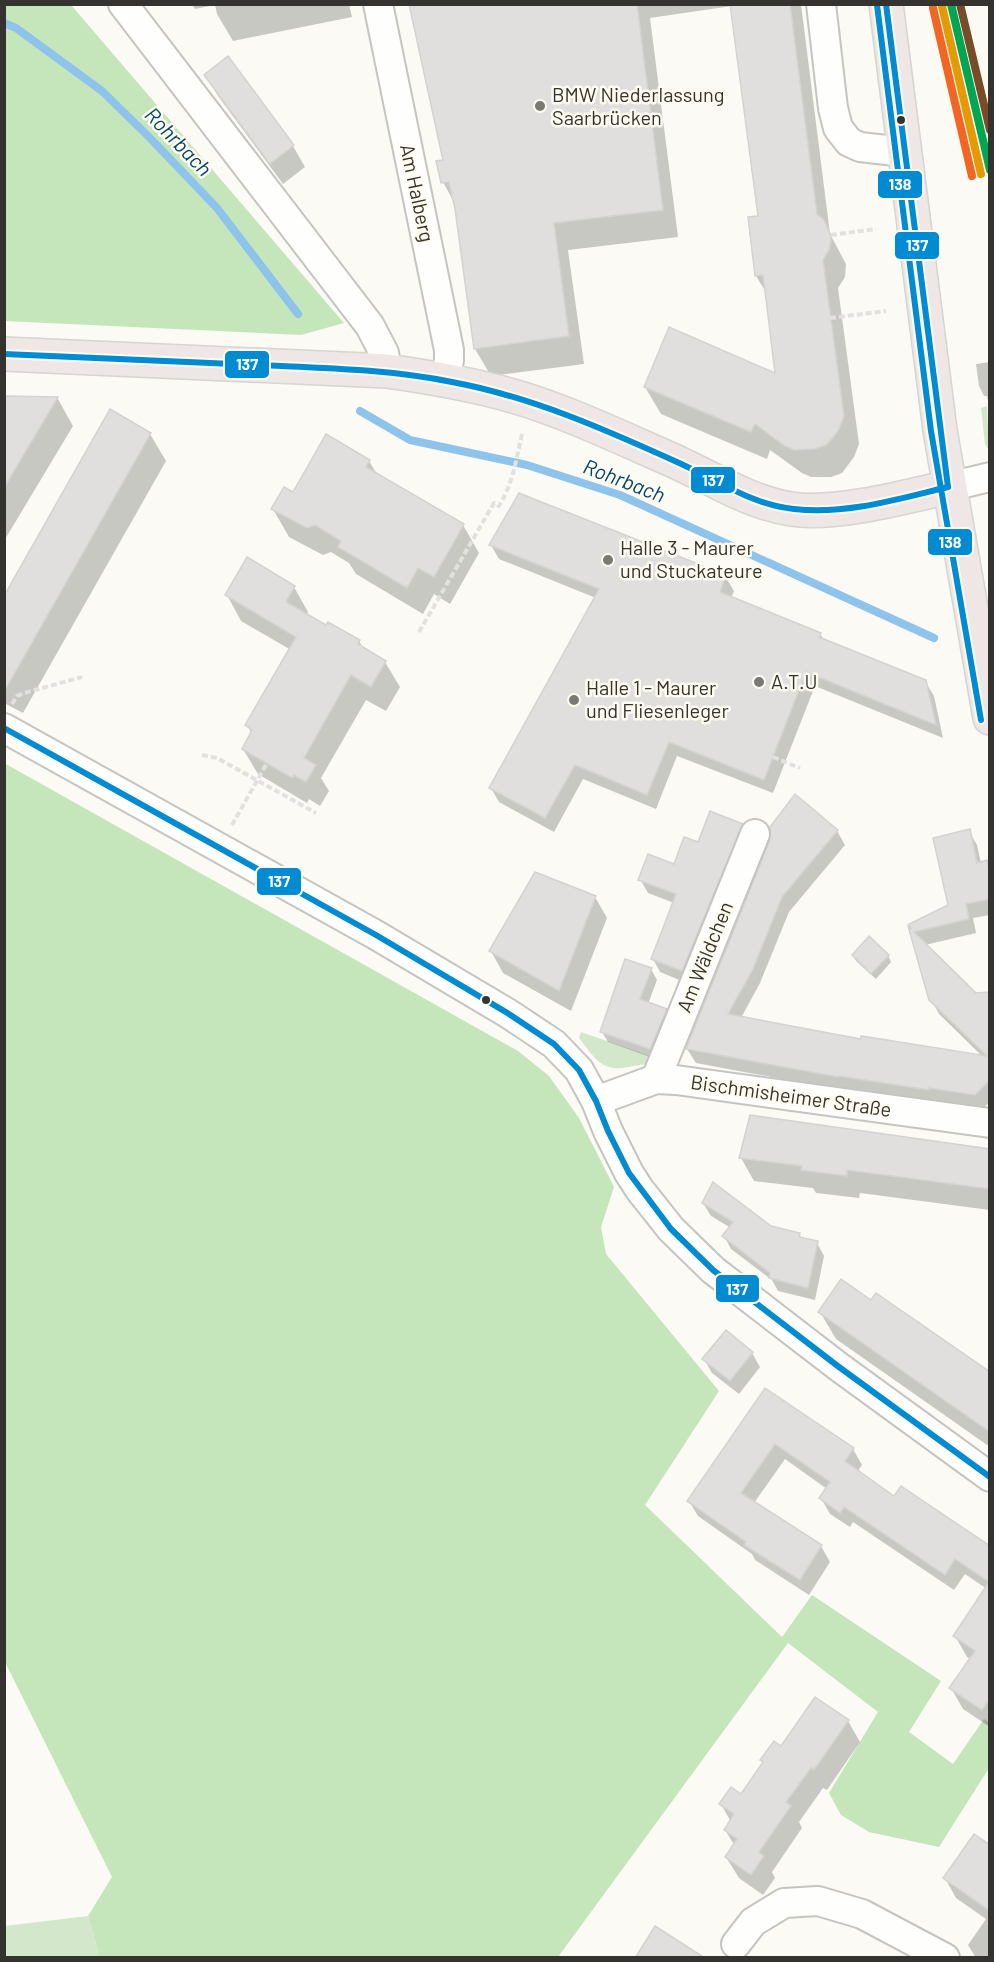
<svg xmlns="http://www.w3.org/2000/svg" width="994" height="1962" font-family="Barlow,sans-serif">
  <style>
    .green { fill: #d3e8ca }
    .forest { fill: #c5e5ba }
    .shadow { fill: #0003 }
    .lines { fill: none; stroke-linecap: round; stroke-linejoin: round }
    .stream { stroke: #8ec3ec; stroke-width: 8 }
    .building { fill: #e0dfde; stroke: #d3d3d2; stroke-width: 1.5 }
    .minor-casing { stroke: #c5c4c0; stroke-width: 32 }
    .major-casing { stroke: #d5d5d1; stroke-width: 36 }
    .path { stroke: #e2e1e0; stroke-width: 4; stroke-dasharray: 6 3; stroke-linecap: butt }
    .minor { stroke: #fefefd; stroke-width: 28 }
    .major { stroke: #eee7e5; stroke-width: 33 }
    .bus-1-casing { stroke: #fefcf1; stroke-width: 10 }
    .bus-2-casing { stroke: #fefcf1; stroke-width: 10 }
    .bus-1 { stroke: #008bd2; stroke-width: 6 }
    .bus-2 { stroke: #008bd2; stroke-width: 6 }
    .rail-1-casing { stroke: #fefcf1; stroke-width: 12 }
    .rail-2-casing { stroke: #fefcf1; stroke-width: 12 }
    .rail-3-casing { stroke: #fefcf1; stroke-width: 12 }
    .rail-4-casing { stroke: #fefcf1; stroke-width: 12 }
    .rail-1 { stroke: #00a651; stroke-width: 8 }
    .rail-2 { stroke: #e49a05; stroke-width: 8 }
    .rail-3 { stroke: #7a4b2a; stroke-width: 8 }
    .rail-4 { stroke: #f26522; stroke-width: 8 }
    .poi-dot { fill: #7a7974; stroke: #fefcf1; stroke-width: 2 }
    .bus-dot { fill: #34332f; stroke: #fefcf1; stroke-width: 2 }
    .labels { text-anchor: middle; stroke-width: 5; stroke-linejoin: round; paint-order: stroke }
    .poi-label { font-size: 20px; fill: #34332f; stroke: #fefcf1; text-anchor: start }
    .street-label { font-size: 20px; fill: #34332f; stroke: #fefcf1 }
    .water-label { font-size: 21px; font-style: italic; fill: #06456b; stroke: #fefcf1 }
    .line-badge { stroke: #fefcf1; stroke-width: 2 }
    .badge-label { font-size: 16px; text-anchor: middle; font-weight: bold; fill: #fff }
  </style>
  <rect width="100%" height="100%" fill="#fbfaf4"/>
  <!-- green -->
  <g class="green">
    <path d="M987,406L989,451L985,444L981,408Z"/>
    <path d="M581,1032L653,1057L651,1064C640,1064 632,1067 622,1068C600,1071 591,1053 579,1038Z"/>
    <path d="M88,1916L98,1951L97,1957H5L4,1926Z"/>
  </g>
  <!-- forest -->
  <g class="forest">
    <path d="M71,5L344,323L301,335L5,321V5Z"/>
    <path d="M4,763L518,1051L549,1076L579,1118L614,1187L601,1227L606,1254L719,1391L645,1505L782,1637L812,1595L941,1681L909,1732L953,1764L984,1719L989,1722V1768L939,1847L869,1832L841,1815L829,1793L878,1712L788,1643L558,1957H97L98,1951L88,1916L112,1877L5,1662Z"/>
  </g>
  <!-- shadow -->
  <g class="shadow">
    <path d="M192,4H349L352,17L233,41L217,14L215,5L195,9Z"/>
    <path d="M412,4H801L830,234L846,264L845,277L838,288L859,444L854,457L842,473L831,477H811L802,473L770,450L767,459L661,414L645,387L777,375L767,294L756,276L760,217L732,6L650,18L678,237L568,250L584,364L491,376L475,349L455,204L443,182L445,161Z"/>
    <path d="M206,75L293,146L305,167L283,184L218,96Z"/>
    <path d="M990,362V411L987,396H984L979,386L976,364Z"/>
    <path d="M4,398L58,399L73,426L4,541Z"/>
    <path d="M150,434L166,461L23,713L4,703V599Z"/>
    <path d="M369,461L378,476L463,525L479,553L450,604L434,594L423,614L356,574L349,563L331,552L323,555L289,537L273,509L293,494Z"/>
    <path d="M491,545L725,576L734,591L731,598L820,634L825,641L925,681L934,696L943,738L815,686L773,793L677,756L656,809L583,779L554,832L499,802L491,788L596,598L499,559Z"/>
    <path d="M294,587L308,612L306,615L359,641L363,648L385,662L400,687L386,711L366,700L321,778L329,791L320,806L309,799L307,803L258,774L243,749L252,734L247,725L291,650L241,621L227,595Z"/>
    <path d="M796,796L837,831L845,845L789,912L760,983L741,1018L862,1041L983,1057L939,1014L931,999L911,925L950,906L969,831L977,845L981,863L986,862L990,868V915L973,918L976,933L925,945L976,994L990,993V1102L983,1108L846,1091L696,1063L687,1049Z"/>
    <path d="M742,825L749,838L689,984L660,972L653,959L674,903L648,893L640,879L675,866L699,844Z"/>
    <path d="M595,897L607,918L571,1011L503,973L491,951Z"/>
    <path d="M888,955L891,962L876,979L857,962L853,956Z"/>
    <path d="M651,969L657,980L648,1004L665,1010L672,1021L656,1059L608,1042L602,1032Z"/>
    <path d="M990,1150V1210L860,1193L859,1198L816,1193L813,1188L754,1181L741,1158Z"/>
    <path d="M703,1203L771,1227L799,1234L802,1239L817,1243L824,1256L815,1300L778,1291L772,1280L731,1249L724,1236L731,1228L711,1216Z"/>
    <path d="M872,1302L990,1374V1447L836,1339L820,1312Z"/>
    <path d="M752,1353L760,1367L739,1394L712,1373L704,1359Z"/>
    <path d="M766,1390L853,1449L862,1465L857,1472L895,1498L986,1546L990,1540V1727L963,1709L951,1688L970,1659L967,1657L955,1636L987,1589L965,1574L954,1590L853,1522L850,1527L830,1514L821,1498L827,1489L785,1459L754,1503L821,1546L830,1562L809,1595L755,1560L752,1554L698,1516L689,1501Z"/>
    <path d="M848,1721L860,1742L827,1790L823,1788L799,1822L802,1828L772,1872L775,1878L763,1895L739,1878L726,1857L735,1846L725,1830L731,1822L721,1804L742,1796L781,1748Z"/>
    <path d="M990,1847V1958H976L968,1945L986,1919L956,1898L945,1878Z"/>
  </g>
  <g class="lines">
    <!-- stream -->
    <g class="stream">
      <path d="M4,23L16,28L102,91L150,138L217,208L298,314"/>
      <path d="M360,411L410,440L527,465L620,495L934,638"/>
    </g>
  </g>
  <!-- building -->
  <g class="building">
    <path d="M409,4H637L663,210L554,223L569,336L474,349L455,209L449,182L441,183L436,161L443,160Z"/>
    <path d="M730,4H790L817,214L824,220L831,236L830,248L823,260L844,416L839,429L832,439L826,445L815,449L794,450L785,446L755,424L751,432L644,387L669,327L775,373L763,275L755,276L748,217L758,216Z"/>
    <path d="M228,56L294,145L270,164L204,75Z"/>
    <path d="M4,396L58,397L4,488Z"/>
    <path d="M110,409L151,433L4,692V596Z"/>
    <path d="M326,434L370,460L366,467L464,524L434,577L418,568L407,588L338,547L341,541L315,525L307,528L271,509L284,487L293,492Z"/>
    <path d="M519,493L726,575L720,592L821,633L819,637L926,680L936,725L806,672L764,780L669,742L647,795L575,765L545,818L489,788L599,589L489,545Z"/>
    <path d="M247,557L295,586L286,602L326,625L328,622L360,640L358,644L386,661L371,687L351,675L304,758L316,765L306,782L294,775L292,778L242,749L252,730L245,725L296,637L225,595Z"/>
    <path d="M795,794L838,830L782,897L753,969L728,1014L861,1039V1036L987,1056L929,1000L908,926L911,929L909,924L948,905L933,838L970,829L977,863L987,860L990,873V899L966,904L969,919L914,932L976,993L990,992V1080L975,1095L929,1088V1090L839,1076L838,1077L686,1049L770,840V827Z"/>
    <path d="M710,811L743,824L682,971L651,959L676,894L638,880L648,854L674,864L684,837L698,842Z"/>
    <path d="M535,872L596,896L559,991L489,951Z"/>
    <path d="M869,936L889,955L871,974L852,955Z"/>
    <path d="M625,959L652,968L640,999L667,1009L650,1049L600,1032Z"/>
    <path d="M750,1115L990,1149V1189L847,1170V1176L801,1170L802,1166L739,1158Z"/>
    <path d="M713,1182L771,1226L800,1233L799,1237L818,1241L808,1288L769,1278L770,1273L722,1236L733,1222L702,1203Z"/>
    <path d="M841,1279L871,1300L876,1293L990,1372V1432L818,1312Z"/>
    <path d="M726,1330L753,1352L730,1381L702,1359Z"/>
    <path d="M765,1388L854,1448L845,1461L894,1496L901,1486L990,1546V1699L982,1710L949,1688L975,1651L953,1636L989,1582L955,1559L945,1575L844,1507L840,1513L819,1498L830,1482L775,1444L741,1493L822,1545L800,1580L744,1545L746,1542L687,1501Z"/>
    <path d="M815,1697L849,1720L814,1770L811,1768L786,1802L791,1806L759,1852L764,1856L751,1875L725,1857L737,1839L724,1830L734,1814L719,1804L731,1787L741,1794L763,1762L760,1760L774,1741L781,1746Z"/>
    <path d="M974,1834L990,1845V1911L943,1878Z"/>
    <path d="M655,1926L705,1958H635Z"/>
  </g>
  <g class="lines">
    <!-- minor casing -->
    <g class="minor-casing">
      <g id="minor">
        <path d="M123,4L370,326L384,353L387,371"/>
        <path d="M378,4L449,350V360L445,381"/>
        <path d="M821,4L833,108L838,128L849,142L860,147L904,152"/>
        <path d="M948,487L990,477"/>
        <path d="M4,728L376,935L509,1014L554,1044L579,1070L596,1101L608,1131L629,1173L640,1190L671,1229L713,1270L839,1367L990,1477"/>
        <path d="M656,1079L755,834"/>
        <path d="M596,1101L656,1079L676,1080L990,1123"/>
        <path d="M736,1944L753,1922L784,1903L818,1901L862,1914L945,1958"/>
      </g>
    </g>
    <!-- major casing -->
    <g class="major-casing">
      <g id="major">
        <path d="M886,4L940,430L990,718"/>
        <path d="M4,354L387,371C429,377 472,384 513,396C565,411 615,435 665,457C706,474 746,502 791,509C834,516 906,497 948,487"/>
      </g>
    </g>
    <!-- path -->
    <g class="path">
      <path d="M831,235L876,229"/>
      <path d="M830,318L886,311"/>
      <path d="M419,632L494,503L499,506C513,483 516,460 522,434"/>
      <path d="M12,704L17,696L24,693L82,677"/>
      <path d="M202,755L217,758L316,813"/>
      <path d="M773,757L800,768"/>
      <path d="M232,825L267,763"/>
    </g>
    <!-- minor -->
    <use href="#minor" class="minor"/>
    <!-- major -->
    <use href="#major" class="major"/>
    <!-- bus-1 casing -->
    <g class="bus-1-casing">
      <g id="bus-1">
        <path d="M886,4L948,487"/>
        <path d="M4,354C89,358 174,362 258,365C323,368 388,369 452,382C532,397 604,429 677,462C715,479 752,505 794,509C846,515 898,499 948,487"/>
        <path d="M4,728L376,935L509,1014L554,1044L579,1070L596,1101L608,1131L629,1173L671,1229L713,1270L839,1367L990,1477"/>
      </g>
    </g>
    <!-- bus-2 casing -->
    <g class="bus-2-casing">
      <path id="bus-2" d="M877,5L931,431L981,720"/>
    </g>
    <!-- bus-1 -->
    <use href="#bus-1" class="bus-1"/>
    <!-- bus-2 -->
    <use href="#bus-2" class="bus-2"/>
    <!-- rail-1 casing -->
    <g class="rail-1-casing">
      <path id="rail-1" d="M951,4L990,170"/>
    </g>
    <!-- rail-2 casing -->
    <g class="rail-2-casing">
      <path id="rail-2" d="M942,6L981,174"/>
    </g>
    <!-- rail-3 casing -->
    <g class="rail-3-casing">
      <path id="rail-3" d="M960,4L990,130"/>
    </g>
    <!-- rail-4 casing -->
    <g class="rail-4-casing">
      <path id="rail-4" d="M933,8L972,176"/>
    </g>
    <!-- rail-1 -->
    <use href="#rail-1" class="rail-1"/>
    <!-- rail-2 -->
    <use href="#rail-2" class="rail-2"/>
    <!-- rail-3 -->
    <use href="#rail-3" class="rail-3"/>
    <!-- rail-4 -->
    <use href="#rail-4" class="rail-4"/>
  </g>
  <!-- markers -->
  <g class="poi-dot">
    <circle cx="540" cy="106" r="6"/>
    <circle cx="608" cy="560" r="6"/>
    <circle cx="759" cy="682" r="6"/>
    <circle cx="574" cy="700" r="6"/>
  </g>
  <g class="bus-dot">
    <circle cx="901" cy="120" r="5"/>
    <circle cx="486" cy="1000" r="5"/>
  </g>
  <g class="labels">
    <!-- poi labels -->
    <g class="poi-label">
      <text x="552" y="102">BMW Niederlassung<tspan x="552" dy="23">Saarbrücken</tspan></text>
      <text x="620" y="555">Halle 3 - Maurer<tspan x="620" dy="23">und Stuckateure</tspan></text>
      <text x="771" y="689">A.T.U</text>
      <text x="586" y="695">Halle 1 - Maurer<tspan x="586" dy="23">und Fliesenleger</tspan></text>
    </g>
    <!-- street labels -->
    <g class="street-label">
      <text transform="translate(417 193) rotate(78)" y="7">Am Halberg</text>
      <text transform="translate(705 957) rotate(-68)" y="7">Am Wäldchen</text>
      <text transform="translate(791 1096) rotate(8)" y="7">Bischmisheimer Straße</text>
    </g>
    <!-- water labels -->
    <g class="water-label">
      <text transform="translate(178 142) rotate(46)" y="7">Rohrbach</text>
      <text transform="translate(624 481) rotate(21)" y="7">Rohrbach</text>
    </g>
  </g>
  <g class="line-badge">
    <rect x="877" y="170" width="46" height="29" rx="6" fill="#008bd2"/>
    <rect x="894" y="231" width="46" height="29" rx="6" fill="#008bd2"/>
    <rect x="224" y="350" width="46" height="29" rx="6" fill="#008bd2"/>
    <rect x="690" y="466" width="46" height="28" rx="6" fill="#008bd2"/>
    <rect x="927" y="528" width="46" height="28" rx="6" fill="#008bd2"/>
    <rect x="256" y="867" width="46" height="29" rx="6" fill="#008bd2"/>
    <rect x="715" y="1274" width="45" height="29" rx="6" fill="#008bd2"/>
  </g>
  <g class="badge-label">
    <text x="900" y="190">138</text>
    <text x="917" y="251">137</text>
    <text x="247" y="370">137</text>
    <text x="713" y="486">137</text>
    <text x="950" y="548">138</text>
    <text x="279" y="887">137</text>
    <text x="737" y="1295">137</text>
  </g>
  <!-- border -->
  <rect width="994" height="1962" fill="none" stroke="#34332f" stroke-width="12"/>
</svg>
